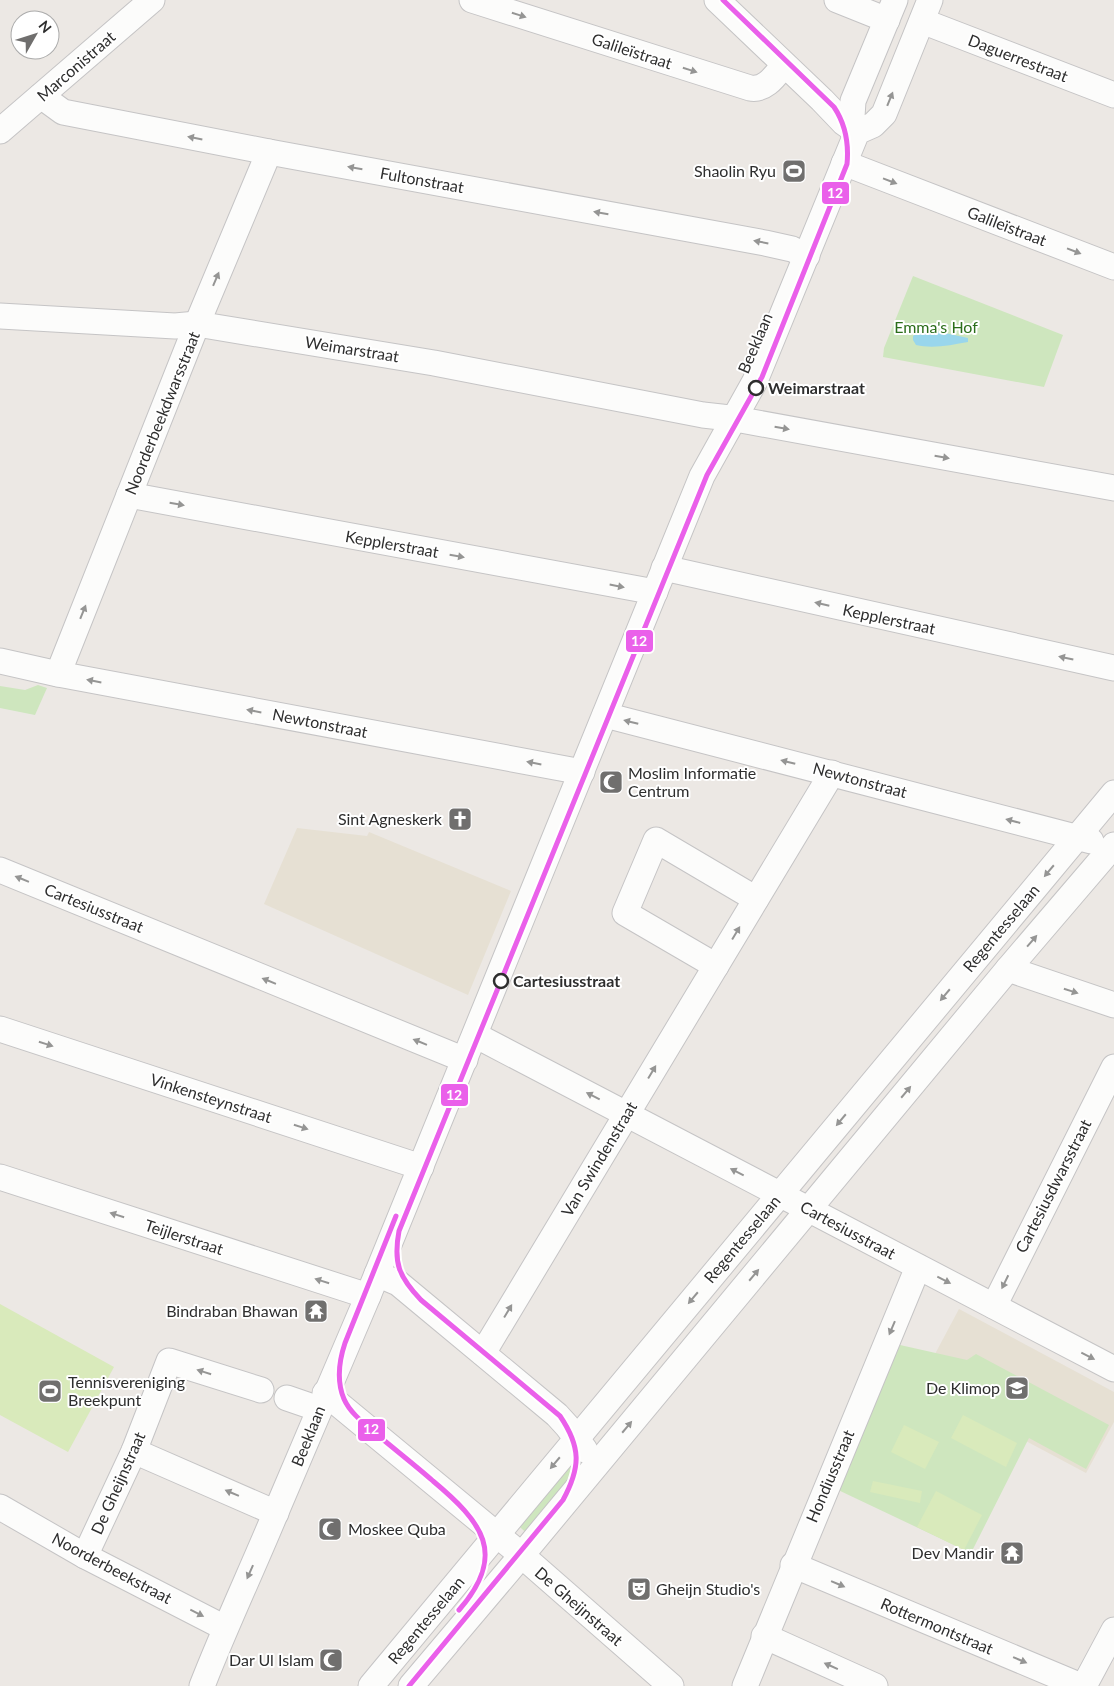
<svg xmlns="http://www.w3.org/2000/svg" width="1114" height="1686" font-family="Lato,sans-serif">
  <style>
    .education { fill: #e6e0d3 }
    .green { fill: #cee6be }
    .pitch { fill: #d9eabb }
    .water { fill: #99d6ec }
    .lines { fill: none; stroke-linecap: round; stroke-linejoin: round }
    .minor-casing { stroke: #c5c4c5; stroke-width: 27 }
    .minor { stroke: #fcfcfb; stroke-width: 25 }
    .tram-1-casing { stroke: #fff; stroke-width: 9 }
    .tram-1 { stroke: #ea60ea; stroke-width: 5 }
    .oneway { fill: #959594 }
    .stop-dot { fill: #fff; stroke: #2e2e2e; stroke-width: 2.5 }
    .labels { text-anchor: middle; stroke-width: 4; stroke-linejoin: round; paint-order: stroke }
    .street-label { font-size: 16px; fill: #2e2e2e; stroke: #fff }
    .poi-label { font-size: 16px; fill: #2e2e2e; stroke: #fff; text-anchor: end }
    .park-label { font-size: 16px; fill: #2c6e1b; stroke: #fff }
    .stop-label { font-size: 16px; font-weight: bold; fill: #2e2e2e; stroke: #fff; text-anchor: start }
    .line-badge { stroke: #fff; stroke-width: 2 }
    .badge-label { font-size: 14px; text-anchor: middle; font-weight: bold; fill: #fff }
  </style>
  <rect width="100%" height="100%" fill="#ece8e4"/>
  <!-- education -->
  <g class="education">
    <path d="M297,828L367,836L369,832L511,891L468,995L264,904Z"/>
    <path d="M959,1309L1114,1392V1422L1086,1473L919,1384Z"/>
  </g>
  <!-- green -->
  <g class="green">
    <path d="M913,276L1063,335L1044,387L883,357L884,348Z"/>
    <path d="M38,685L47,688L35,715L0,708V686L25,690Z"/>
    <path d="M900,1345L967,1360L976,1354L1109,1425L1086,1469L1029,1438L971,1553L836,1489Z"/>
    <path d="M570,1454L575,1461L572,1481L530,1536L513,1521Z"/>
  </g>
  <!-- pitch -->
  <g class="pitch">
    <path d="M0,1304L114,1367L68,1452L0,1415Z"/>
    <path d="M963,1415L1017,1443L1006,1467L951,1438Z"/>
    <path d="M904,1425L939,1442L925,1469L891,1452Z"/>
    <path d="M873,1481L922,1491L920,1503L870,1492Z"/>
    <path d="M936,1491L982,1515L964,1550L917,1527Z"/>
  </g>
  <!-- water -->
  <path class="water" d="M931,330L968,338V342C951,345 933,349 916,345L913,340V336L921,331Z"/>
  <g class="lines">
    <!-- minor casing -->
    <g class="minor-casing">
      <g id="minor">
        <path d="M472,0L750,88C765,91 775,76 784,65"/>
        <path d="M717,0L822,100L844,123L857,132"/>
        <path d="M837,0L887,20"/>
        <path d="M922,21L1114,95"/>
        <path d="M41,96L63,112L269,152L765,243L792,249L807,256"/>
        <path d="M0,131L152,0"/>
        <path d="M857,132L852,117L853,101L895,0"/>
        <path d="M844,163L1114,267"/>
        <path d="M0,316L175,326L197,324L434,363L703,415L730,418L1114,488"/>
        <path d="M129,495L655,592"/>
        <path d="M664,568L1114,668"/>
        <path d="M0,661L58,674L582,772"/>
        <path d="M58,674L197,324L269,152"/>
        <path d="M605,715L1091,841"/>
        <path d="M0,870L465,1060"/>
        <path d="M716,966L625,913L656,840L756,899"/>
        <path d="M1008,969L1114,1005"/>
        <path d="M0,1029L421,1167"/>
        <path d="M475,1035L1114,1369"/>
        <path d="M0,1177L368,1296"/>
        <path d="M377,1274L398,1283L557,1415L567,1426L585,1450"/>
        <path d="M994,1306L1114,1067"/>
        <path d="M483,1353L832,773"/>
        <path d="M325,1393L519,1553L671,1686"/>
        <path d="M287,1398L319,1409"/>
        <path d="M134,1451L276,1513"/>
        <path d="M0,1507L85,1556L225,1628"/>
        <path d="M85,1556L134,1451L169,1361L261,1390"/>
        <path d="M793,1565L1081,1686"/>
        <path d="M764,1636L875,1686"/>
        <path d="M202,1686C225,1627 252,1570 276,1512C307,1440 337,1368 368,1296L702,476L755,381L857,132L873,125L884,114L930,0"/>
        <path d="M371,1686L1114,793"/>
        <path d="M411,1686L521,1556L1008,969L1114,845"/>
        <path d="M745,1686L918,1267"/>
        <path d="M1084,1686L1114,1630"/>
      </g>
    </g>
    <!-- minor -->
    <use href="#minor" class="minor"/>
    <!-- tram-1 casing -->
    <g class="tram-1-casing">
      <g id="tram-1">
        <path d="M396,1216L345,1343C339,1361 336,1380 344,1399C351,1415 368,1426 380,1437C398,1452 416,1466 433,1481C482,1522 508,1554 459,1610"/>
        <path d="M409,1686L563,1500C581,1467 581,1447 560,1416L421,1300C399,1277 393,1263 399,1231L707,475L762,377L847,164C849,143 846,125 834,107L723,0"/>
      </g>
    </g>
    <!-- tram-1 -->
    <use href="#tram-1" class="tram-1"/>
  </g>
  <!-- one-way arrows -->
  <defs><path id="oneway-solid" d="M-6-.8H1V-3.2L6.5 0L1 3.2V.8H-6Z" transform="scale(1.25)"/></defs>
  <g class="oneway">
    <use href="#oneway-solid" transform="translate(519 15) rotate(18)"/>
    <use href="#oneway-solid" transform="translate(690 70) rotate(18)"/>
    <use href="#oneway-solid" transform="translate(890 99) rotate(-68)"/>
    <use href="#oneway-solid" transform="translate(195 138) rotate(-169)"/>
    <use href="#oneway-solid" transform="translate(355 168) rotate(-170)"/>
    <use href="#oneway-solid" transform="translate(890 181) rotate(21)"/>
    <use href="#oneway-solid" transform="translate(601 213) rotate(-170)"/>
    <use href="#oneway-solid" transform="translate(761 242) rotate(-169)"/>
    <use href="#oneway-solid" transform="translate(1074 251) rotate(21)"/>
    <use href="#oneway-solid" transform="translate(216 279) rotate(-67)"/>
    <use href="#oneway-solid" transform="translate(782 428) rotate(10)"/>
    <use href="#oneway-solid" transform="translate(942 457) rotate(10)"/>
    <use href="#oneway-solid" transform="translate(177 504) rotate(10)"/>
    <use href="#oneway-solid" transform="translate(457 556) rotate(10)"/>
    <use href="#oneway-solid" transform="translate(617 586) rotate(11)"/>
    <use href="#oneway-solid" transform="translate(822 604) rotate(-167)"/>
    <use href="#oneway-solid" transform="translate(83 612) rotate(-68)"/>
    <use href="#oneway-solid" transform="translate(1066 658) rotate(-168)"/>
    <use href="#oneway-solid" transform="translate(94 681) rotate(-169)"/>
    <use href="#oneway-solid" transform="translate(254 711) rotate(-169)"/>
    <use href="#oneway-solid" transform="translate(631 722) rotate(-166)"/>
    <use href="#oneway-solid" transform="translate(788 762) rotate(-166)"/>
    <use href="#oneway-solid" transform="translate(534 763) rotate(-169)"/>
    <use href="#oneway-solid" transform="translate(1013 821) rotate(-165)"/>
    <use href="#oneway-solid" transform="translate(1049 871) rotate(130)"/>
    <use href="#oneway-solid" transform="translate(22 879) rotate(-158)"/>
    <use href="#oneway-solid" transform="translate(736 933) rotate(-59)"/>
    <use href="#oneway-solid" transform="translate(1032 941) rotate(-49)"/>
    <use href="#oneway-solid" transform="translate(269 981) rotate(-158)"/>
    <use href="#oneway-solid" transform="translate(1071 991) rotate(18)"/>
    <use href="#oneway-solid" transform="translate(945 995) rotate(130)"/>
    <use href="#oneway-solid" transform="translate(420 1042) rotate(-158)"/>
    <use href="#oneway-solid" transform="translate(46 1044) rotate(18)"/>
    <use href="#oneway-solid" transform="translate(652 1072) rotate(-59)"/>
    <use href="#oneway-solid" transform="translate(906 1092) rotate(-50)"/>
    <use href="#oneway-solid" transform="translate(593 1096) rotate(-153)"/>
    <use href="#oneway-solid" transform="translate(841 1120) rotate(130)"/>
    <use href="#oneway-solid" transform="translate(301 1127) rotate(18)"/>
    <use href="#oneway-solid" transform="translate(737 1172) rotate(-153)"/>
    <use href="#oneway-solid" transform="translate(117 1215) rotate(-162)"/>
    <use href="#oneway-solid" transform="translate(754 1275) rotate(-50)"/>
    <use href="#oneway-solid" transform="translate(944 1280) rotate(27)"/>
    <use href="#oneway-solid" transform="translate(322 1281) rotate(-162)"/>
    <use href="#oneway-solid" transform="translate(1005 1282) rotate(116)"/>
    <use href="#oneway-solid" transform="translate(693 1298) rotate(130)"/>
    <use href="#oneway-solid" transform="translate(508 1311) rotate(-59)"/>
    <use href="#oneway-solid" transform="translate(892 1328) rotate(113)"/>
    <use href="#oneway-solid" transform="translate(1088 1356) rotate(27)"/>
    <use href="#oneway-solid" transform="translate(204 1372) rotate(-162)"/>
    <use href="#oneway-solid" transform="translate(627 1427) rotate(-50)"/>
    <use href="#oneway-solid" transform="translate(555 1463) rotate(130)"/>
    <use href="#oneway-solid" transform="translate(232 1493) rotate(-157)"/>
    <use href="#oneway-solid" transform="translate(250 1572) rotate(114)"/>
    <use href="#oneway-solid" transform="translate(838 1584) rotate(23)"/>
    <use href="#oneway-solid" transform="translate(197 1613) rotate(27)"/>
    <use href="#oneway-solid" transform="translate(1020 1660) rotate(23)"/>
    <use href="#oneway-solid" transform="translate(831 1666) rotate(-156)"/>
  </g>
  <!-- icons -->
  <defs>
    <g id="stadium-square" transform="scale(1.25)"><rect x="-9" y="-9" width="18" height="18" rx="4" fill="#706f6e" stroke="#fff"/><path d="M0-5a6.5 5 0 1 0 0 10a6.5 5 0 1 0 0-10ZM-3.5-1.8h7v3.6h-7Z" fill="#fff"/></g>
    <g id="mosque-square" transform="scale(1.25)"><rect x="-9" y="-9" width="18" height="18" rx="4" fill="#706f6e" stroke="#fff"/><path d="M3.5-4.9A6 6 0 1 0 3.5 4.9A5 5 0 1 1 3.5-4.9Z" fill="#fff"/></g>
    <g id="church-square" transform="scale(1.25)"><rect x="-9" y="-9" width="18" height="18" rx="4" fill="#706f6e" stroke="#fff"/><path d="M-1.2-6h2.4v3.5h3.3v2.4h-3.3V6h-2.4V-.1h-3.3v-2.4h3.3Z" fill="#fff"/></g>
    <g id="temple-square" transform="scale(1.25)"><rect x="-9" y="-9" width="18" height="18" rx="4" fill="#706f6e" stroke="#fff"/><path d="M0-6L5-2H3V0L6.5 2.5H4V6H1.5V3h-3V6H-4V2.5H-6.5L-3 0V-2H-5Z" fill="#fff"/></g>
    <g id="school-square" transform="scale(1.25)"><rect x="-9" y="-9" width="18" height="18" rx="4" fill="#706f6e" stroke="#fff"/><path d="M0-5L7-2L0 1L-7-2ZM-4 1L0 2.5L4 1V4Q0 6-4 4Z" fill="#fff"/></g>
    <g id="theatre-square" transform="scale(1.25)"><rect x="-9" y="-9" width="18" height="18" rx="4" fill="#706f6e" stroke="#fff"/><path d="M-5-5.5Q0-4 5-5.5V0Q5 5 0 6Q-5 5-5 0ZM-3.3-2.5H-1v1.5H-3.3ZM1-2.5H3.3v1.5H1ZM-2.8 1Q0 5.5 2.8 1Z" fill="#fff"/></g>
  </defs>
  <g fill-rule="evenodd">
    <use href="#stadium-square" x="794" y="171"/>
    <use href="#mosque-square" x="611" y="782"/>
    <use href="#church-square" x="460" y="819"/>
    <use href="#temple-square" x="316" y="1311"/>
    <use href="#school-square" x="1017" y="1388"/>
    <use href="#stadium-square" x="50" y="1391"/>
    <use href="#mosque-square" x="330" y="1529"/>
    <use href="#temple-square" x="1012" y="1553"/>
    <use href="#theatre-square" x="639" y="1589"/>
    <use href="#mosque-square" x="331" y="1660"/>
  </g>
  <!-- markers -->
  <g class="stop-dot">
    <circle cx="756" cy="388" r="7"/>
    <circle cx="501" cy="981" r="7"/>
  </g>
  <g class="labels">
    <!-- street labels -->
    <g class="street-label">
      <text transform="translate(632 51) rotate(18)" y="6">Galileïstraat</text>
      <text transform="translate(1018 58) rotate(21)" y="6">Daguerrestraat</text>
      <text transform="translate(76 66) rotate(-41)" y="6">Marconistraat</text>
      <text transform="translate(422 180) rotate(10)" y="6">Fultonstraat</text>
      <text transform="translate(1007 226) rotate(21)" y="6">Galileïstraat</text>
      <text transform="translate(755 343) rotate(-67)" y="6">Beeklaan</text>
      <text transform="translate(352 349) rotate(9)" y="6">Weimarstraat</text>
      <text transform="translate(162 413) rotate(-68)" y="6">Noorderbeekdwarsstraat</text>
      <text transform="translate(392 544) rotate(10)" y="6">Kepplerstraat</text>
      <text transform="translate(889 619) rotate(12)" y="6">Kepplerstraat</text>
      <text transform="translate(320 723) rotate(11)" y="6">Newtonstraat</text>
      <text transform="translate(860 780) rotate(15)" y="6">Newtonstraat</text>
      <text transform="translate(94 908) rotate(22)" y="6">Cartesiusstraat</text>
      <text transform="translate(1001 928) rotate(-50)" y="6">Regentesselaan</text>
      <text transform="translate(211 1098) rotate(18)" y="6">Vinkensteynstraat</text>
      <text transform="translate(599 1159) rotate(-59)" y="6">Van Swindenstraat</text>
      <text transform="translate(1053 1186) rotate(-63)" y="6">Cartesiusdwarsstraat</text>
      <text transform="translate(848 1230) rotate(28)" y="6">Cartesiusstraat</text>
      <text transform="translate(184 1237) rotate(18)" y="6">Teijlerstraat</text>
      <text transform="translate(742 1239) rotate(-50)" y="6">Regentesselaan</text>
      <text transform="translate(308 1436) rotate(-68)" y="6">Beeklaan</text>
      <text transform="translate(830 1476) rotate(-67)" y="6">Hondiusstraat</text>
      <text transform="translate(118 1483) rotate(-66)" y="6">De Gheijnstraat</text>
      <text transform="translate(112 1568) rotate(28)" y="6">Noorderbeekstraat</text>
      <text transform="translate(579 1606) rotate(41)" y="6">De Gheijnstraat</text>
      <text transform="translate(426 1620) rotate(-50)" y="6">Regentesselaan</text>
      <text transform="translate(937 1626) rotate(23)" y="6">Rottermontstraat</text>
    </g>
    <!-- poi labels -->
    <g class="poi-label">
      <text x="776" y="177">Shaolin Ryu</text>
      <text x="628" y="779" text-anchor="start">Moslim Informatie<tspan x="628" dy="18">Centrum</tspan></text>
      <text x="442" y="825">Sint Agneskerk</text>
      <text x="298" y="1317">Bindraban Bhawan</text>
      <text x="68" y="1388" text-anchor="start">Tennisvereniging<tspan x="68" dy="18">Breekpunt</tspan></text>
      <text x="1000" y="1394">De Klimop</text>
      <text x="348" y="1535" text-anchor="start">Moskee Quba</text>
      <text x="994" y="1559">Dev Mandir</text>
      <text x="656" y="1595" text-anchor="start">Gheijn Studio's</text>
      <text x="314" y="1666">Dar Ul Islam</text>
    </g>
    <!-- park labels -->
    <g class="park-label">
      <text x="936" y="333">Emma's Hof</text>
    </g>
    <!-- stop labels -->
    <g class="stop-label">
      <text x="768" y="394">Weimarstraat</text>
      <text x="513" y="987">Cartesiusstraat</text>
    </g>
  </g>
  <g class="line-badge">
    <rect x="821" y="181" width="29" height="24" rx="5" fill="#ea60ea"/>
    <rect x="625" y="629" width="29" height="24" rx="5" fill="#ea60ea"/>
    <rect x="440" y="1083" width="29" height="24" rx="5" fill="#ea60ea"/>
    <rect x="357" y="1418" width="29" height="24" rx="5" fill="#ea60ea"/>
  </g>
  <g class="badge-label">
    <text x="835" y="198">12</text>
    <text x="639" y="646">12</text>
    <text x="454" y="1100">12</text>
    <text x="371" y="1434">12</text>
  </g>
  <!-- north arrow -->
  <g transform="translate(35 35) rotate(51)"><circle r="24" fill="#ffffff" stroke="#ababab"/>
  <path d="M0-4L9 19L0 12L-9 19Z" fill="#706f6e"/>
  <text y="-8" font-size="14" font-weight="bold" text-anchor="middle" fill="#2e2e2e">N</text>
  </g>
</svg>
